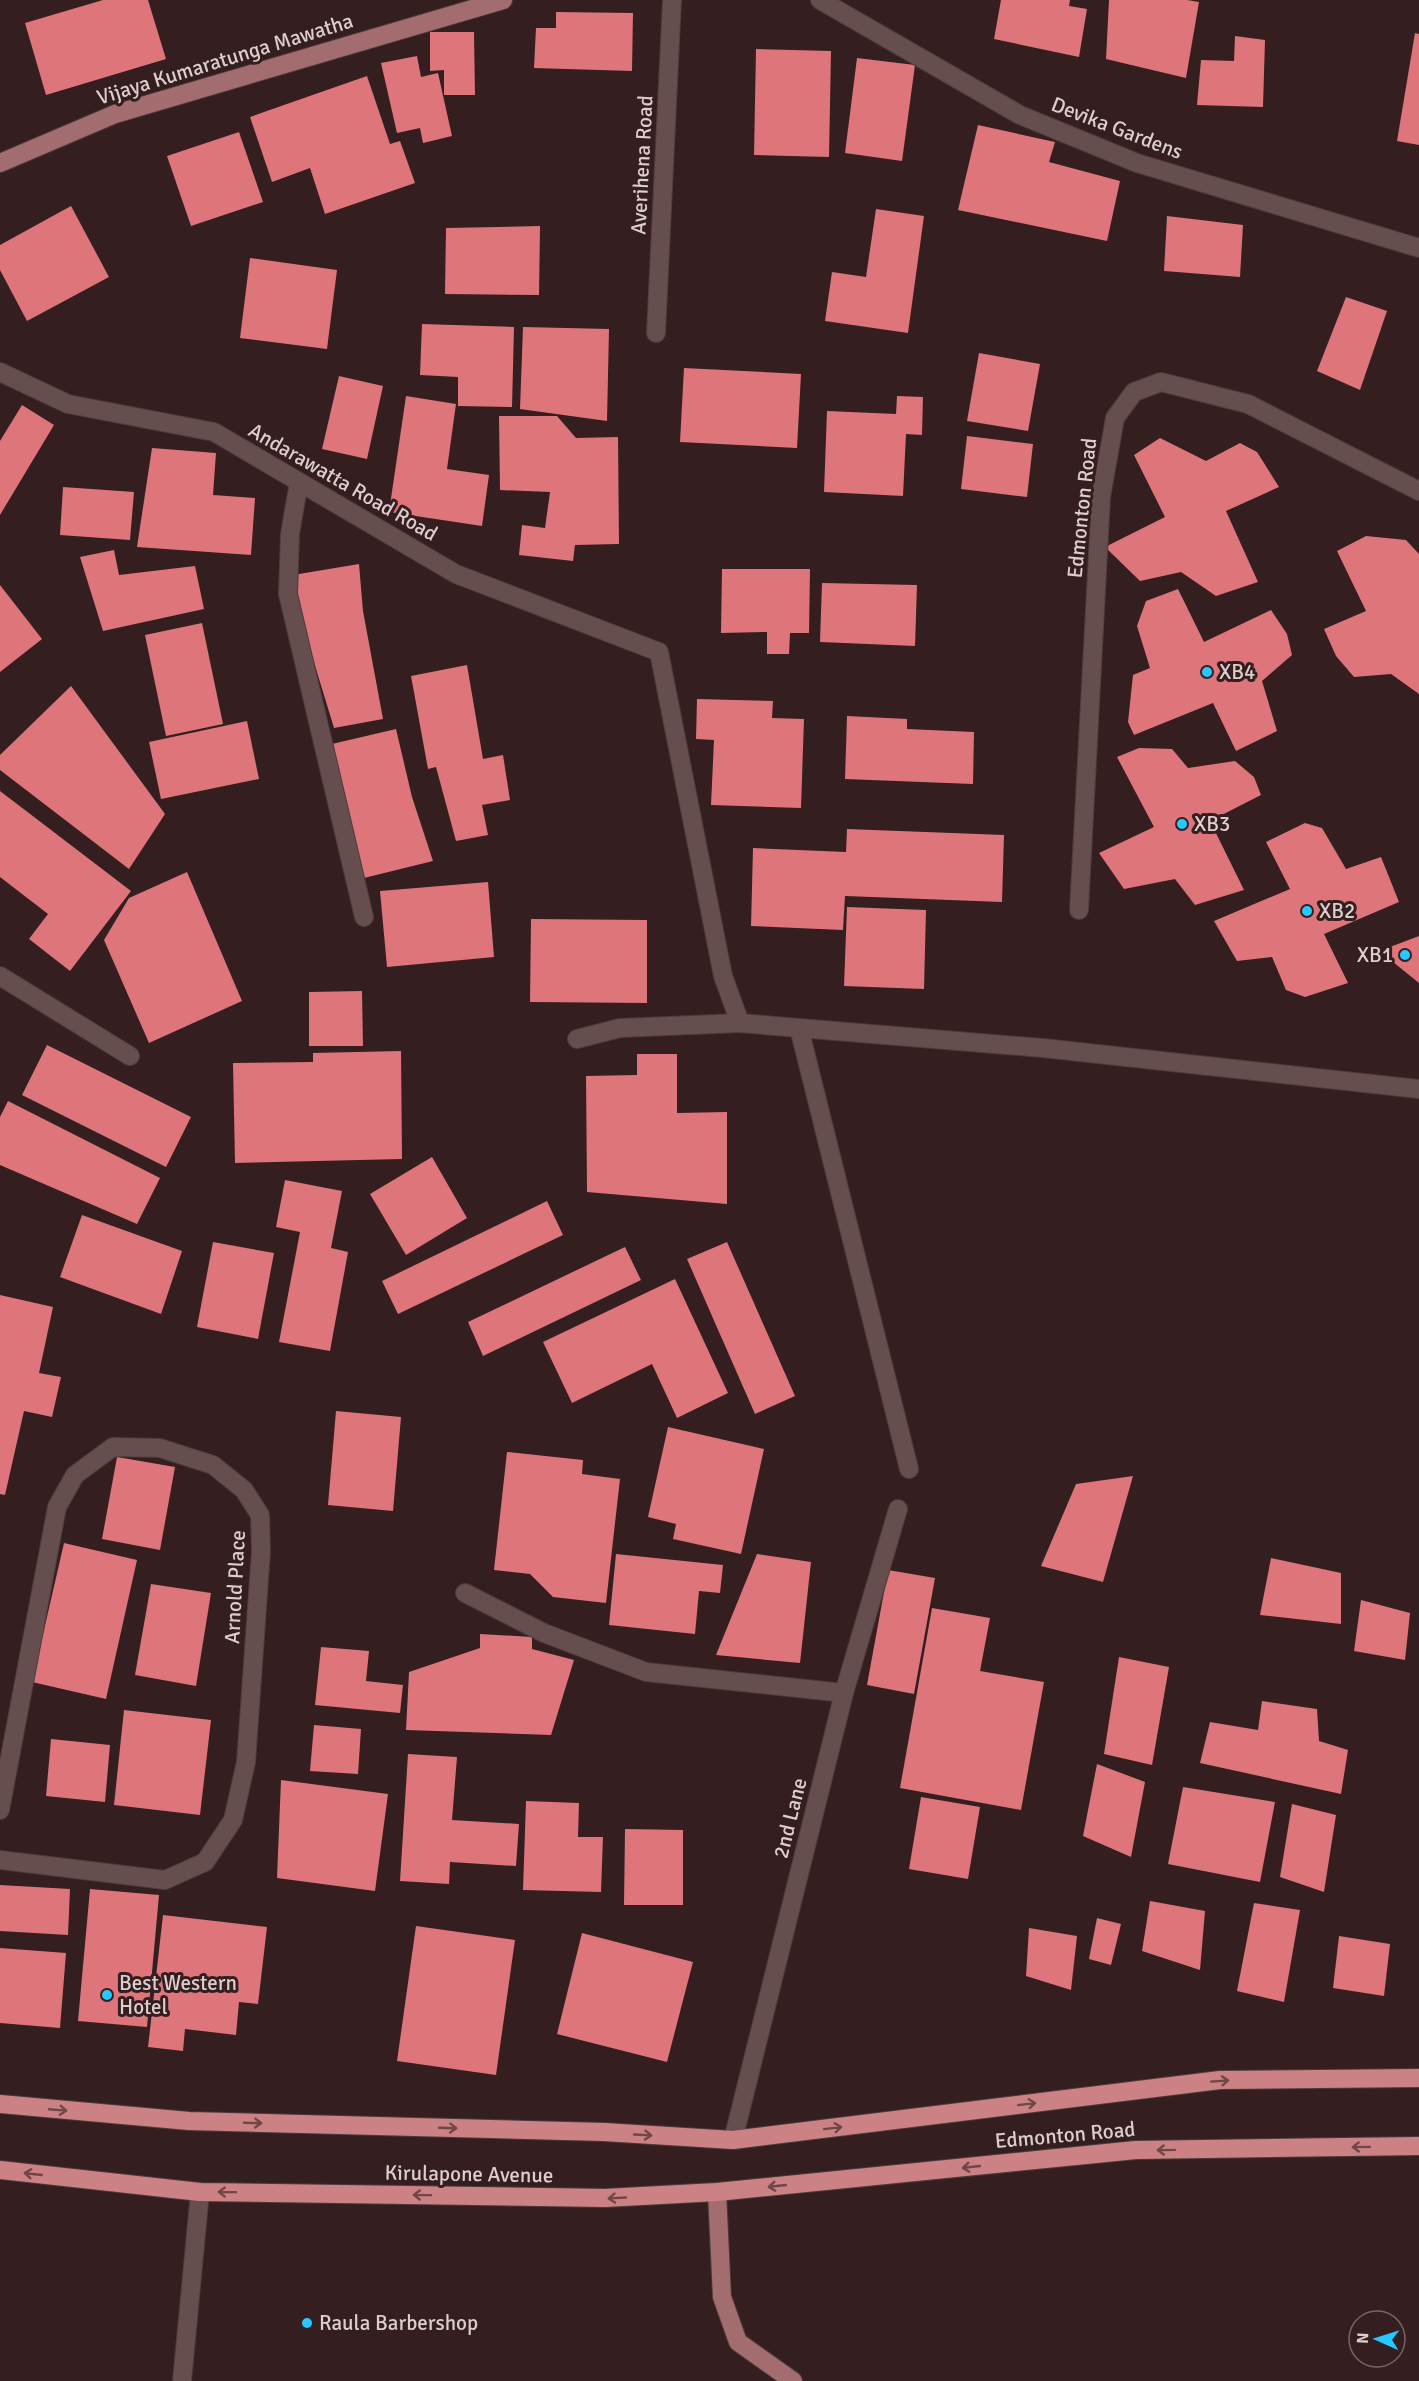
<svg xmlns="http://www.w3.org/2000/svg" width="1419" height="2381" font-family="Signika,sans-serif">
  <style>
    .building { fill: #dd757b }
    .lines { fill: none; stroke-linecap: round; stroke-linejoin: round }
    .minor-casing { stroke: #4d3b3c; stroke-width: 20 }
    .major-casing { stroke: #4d3b3c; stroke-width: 20 }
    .highway-casing { stroke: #4d3b3c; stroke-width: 20 }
    .minor { stroke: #664d4e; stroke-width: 18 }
    .major { stroke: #a36d6f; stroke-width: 18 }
    .highway { stroke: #cc8285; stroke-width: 18 }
    .oneway { stroke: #714648 }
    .poi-dot { fill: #26c9fe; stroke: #341e1f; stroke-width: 2 }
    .labels { text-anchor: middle; stroke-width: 6; stroke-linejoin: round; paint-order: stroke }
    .street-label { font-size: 21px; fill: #ddcece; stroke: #341e1f }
    .poi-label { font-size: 21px; fill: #ddcece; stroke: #341e1f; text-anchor: start }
  </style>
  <rect width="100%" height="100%" fill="#341e1f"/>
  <!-- building -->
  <g class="building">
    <path d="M103,0H148L166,59L46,95L25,23Z"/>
    <path d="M1001,0H1070L1069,6L1087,9L1079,57L994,39Z"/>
    <path d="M1109,0H1187L1199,2L1186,78L1106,59Z"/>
    <path d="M556,12L633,13L632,71L534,68L536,28H556Z"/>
    <path d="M430,32H474L475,95H444V70L430,71Z"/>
    <path d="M1415,33L1419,34V145L1397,141Z"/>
    <path d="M1235,36L1265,40L1263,107L1197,105L1201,60L1234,61Z"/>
    <path d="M756,49L831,51L829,157L754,155Z"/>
    <path d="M417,56L421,77L438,73L452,136L423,143L420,128L397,133L381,63Z"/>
    <path d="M857,58L915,65L902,161L845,153Z"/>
    <path d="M367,76L390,144L400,141L415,183L325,214L310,168L272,182L250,117Z"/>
    <path d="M978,125L1055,142L1049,162L1120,181L1107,241L958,210Z"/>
    <path d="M239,132L263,202L191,226L167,156Z"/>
    <path d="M71,206L109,277L27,321L0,270V245Z"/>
    <path d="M876,209L924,216L908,333L825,321L832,272L866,277Z"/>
    <path d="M1167,216L1243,225L1240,277L1164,271Z"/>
    <path d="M540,226L539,295L445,294L446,228Z"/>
    <path d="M250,258L337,270L327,349L240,338Z"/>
    <path d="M1346,297L1387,311L1360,390L1317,371Z"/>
    <path d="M422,324L514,327L512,407L458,406V377L420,375Z"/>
    <path d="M523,327L609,329L607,421L520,409Z"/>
    <path d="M979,353L1040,364L1028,431L967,421Z"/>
    <path d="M684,368L801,374L797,448L680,442Z"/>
    <path d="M339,376L383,386L367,459L322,449Z"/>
    <path d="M406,396L456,404L447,469L489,475L482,526L389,512Z"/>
    <path d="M897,396L923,397L922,435L906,434L903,496L824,492L827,411L896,414Z"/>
    <path d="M22,405L54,425L0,515V441Z"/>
    <path d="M499,416H557L576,438L618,437L619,544L575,545L573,561L519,555L522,525L545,528L550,492L500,490Z"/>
    <path d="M967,436L1033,444L1027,497L961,489Z"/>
    <path d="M1160,438L1206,461L1240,443L1257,452L1279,487L1226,511L1258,582L1216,596L1181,572L1140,581L1105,547L1165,517L1134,455Z"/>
    <path d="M152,448L216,453L213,495L255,498L251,555L137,547Z"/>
    <path d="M63,487L134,492L130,540L60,535Z"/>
    <path d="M1366,536L1406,540L1419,554V694L1391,674L1354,677L1336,656L1324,629L1366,611L1337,551Z"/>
    <path d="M114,550L119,575L195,566L204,609L103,631L80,557Z"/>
    <path d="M359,564L363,611L383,719L334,728L302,623L293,575Z"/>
    <path d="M722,569H810L809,633H790L789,654H767V632L721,633Z"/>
    <path d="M822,583L917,585L915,646L820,642Z"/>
    <path d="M0,585L42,639L0,672Z"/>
    <path d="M1178,589L1204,642L1271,610L1287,634L1292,655L1262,681L1277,731L1236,751L1213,703L1134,735L1128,722L1133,675L1150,668L1137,626L1146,601Z"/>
    <path d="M202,623L223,724L166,736L145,635Z"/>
    <path d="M467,665L483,759L503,755L510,800L482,805L488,835L456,841L436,767L428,769L411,676Z"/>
    <path d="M71,686L165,814L129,869L0,770V755Z"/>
    <path d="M697,699L773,701L772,718L804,719L801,808L711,805L714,740L696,739Z"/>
    <path d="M847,716L907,719V729L974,732L973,784L845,779Z"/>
    <path d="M247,721L259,779L161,799L149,742Z"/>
    <path d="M396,729L412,797L433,861L364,878L332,744Z"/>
    <path d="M1139,748L1172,749L1188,768L1235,761L1254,777L1261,795L1210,821L1244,890L1195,905L1175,879L1124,889L1099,853L1154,827L1117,757Z"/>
    <path d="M0,791L131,891L70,971L29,939L48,914L0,877Z"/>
    <path d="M1305,823L1322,828L1346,869L1381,857L1399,902L1324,934L1348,983L1305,997L1286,990L1272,957L1237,961L1214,921L1290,889L1266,842Z"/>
    <path d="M847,829L1004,835L1002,902L845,896L843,930L751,926L753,848L846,852Z"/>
    <path d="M187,872L242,1001L149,1043L104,940L129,898Z"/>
    <path d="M488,882L494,957L387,967L380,891Z"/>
    <path d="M847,907L926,910L924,989L844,986Z"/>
    <path d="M531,919L647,920V1003L530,1002Z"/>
    <path d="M1419,936V983L1393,962L1390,947Z"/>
    <path d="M362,991L363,1046H309V992Z"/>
    <path d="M47,1045L191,1117L166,1167L22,1095Z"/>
    <path d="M401,1051L402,1159L235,1163L233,1063L313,1062V1053Z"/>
    <path d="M637,1054H677V1113L727,1112V1204L587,1192L586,1076L637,1075Z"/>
    <path d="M8,1101L160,1178L137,1224L0,1165V1117Z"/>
    <path d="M432,1157L467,1218L406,1255L370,1194Z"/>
    <path d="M285,1180L342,1191L331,1248L348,1252L330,1351L279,1342L300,1232L276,1227Z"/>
    <path d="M547,1201L563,1235L398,1314L382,1281Z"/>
    <path d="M82,1215L182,1251L161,1314L60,1277Z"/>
    <path d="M213,1242L274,1253L258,1339L197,1327Z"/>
    <path d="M727,1242L795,1396L755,1414L687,1259Z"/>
    <path d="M625,1247L641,1280L483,1356L468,1322Z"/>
    <path d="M675,1279L728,1393L677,1418L652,1364L572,1403L543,1342Z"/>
    <path d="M0,1295L53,1307L39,1373L61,1377L52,1417L24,1411L5,1495L0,1494Z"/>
    <path d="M336,1411L401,1417L393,1511L328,1505Z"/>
    <path d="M668,1427L764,1449L741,1554L673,1539L676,1524L648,1517Z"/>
    <path d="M507,1452L583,1460L582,1474L620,1479L606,1603L553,1597L530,1574L494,1570Z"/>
    <path d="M117,1457L175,1467L160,1550L102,1539Z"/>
    <path d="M1133,1476L1103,1582L1041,1566L1076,1484Z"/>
    <path d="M64,1543L137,1560L106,1699L32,1682Z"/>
    <path d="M616,1554L723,1565L720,1593L699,1591L695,1634L609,1625Z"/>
    <path d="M757,1554L811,1562L800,1663L716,1655Z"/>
    <path d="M1271,1558L1341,1573V1624L1260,1615Z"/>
    <path d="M888,1570L935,1578L914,1694L867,1685Z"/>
    <path d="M151,1584L211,1593L196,1686L135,1675Z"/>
    <path d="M1361,1600L1410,1613L1405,1660L1354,1651Z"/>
    <path d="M932,1608L990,1618L980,1671L1044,1682L1021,1810L900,1788Z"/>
    <path d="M480,1634L532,1637V1649L574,1660L551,1735L406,1730L409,1672L480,1648Z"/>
    <path d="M321,1647L369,1651L366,1681L403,1685L400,1713L315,1705Z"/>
    <path d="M1119,1657L1169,1667L1152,1765L1104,1754Z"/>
    <path d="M1262,1701L1317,1709L1319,1741L1348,1750L1341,1794L1200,1763L1210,1722L1258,1730Z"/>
    <path d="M124,1710L211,1720L200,1815L114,1805Z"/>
    <path d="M314,1725L361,1729L358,1774L310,1771Z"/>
    <path d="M51,1739L110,1745L105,1802L46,1796Z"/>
    <path d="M408,1754L457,1757L452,1820L519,1824L516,1866L450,1862L449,1884L400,1881Z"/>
    <path d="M1097,1764L1145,1782L1131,1857L1083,1836Z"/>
    <path d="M281,1780L388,1794L375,1891L277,1878Z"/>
    <path d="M1183,1787L1275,1802L1260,1882L1168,1864Z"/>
    <path d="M921,1797L980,1807L968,1879L909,1869Z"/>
    <path d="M526,1801L579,1803L578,1837H603L601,1892L523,1890Z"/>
    <path d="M1292,1804L1336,1815L1324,1892L1280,1877Z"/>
    <path d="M625,1829L683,1830V1905H624Z"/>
    <path d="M0,1885L70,1889L68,1935L0,1931Z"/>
    <path d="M90,1889L159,1895L147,2027L78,2021Z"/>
    <path d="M1150,1901L1205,1911L1200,1970L1142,1951Z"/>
    <path d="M1254,1903L1300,1910L1284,2002L1237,1991Z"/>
    <path d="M163,1915L267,1927L258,2004L239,2002L236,2035L185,2029L183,2051L148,2047Z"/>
    <path d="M1097,1918L1121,1924L1111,1965L1089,1959Z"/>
    <path d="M416,1926L515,1940L496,2075L397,2061Z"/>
    <path d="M1029,1928L1077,1936L1071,1990L1026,1976Z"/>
    <path d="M582,1933L693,1962L667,2062L557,2034Z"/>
    <path d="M1339,1936L1390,1944L1384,1996L1333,1988Z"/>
    <path d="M0,1948L66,1953L60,2028L0,2023Z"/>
  </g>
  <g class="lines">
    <!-- minor casing -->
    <g class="minor-casing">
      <g id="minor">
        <path d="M820,0L1020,115L1137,163L1419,248"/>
        <path d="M656,333L672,0"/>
        <path d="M0,372L68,404L214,432L456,574L659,652L723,976L740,1023L799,1028L909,1469"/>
        <path d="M299,482L290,534L288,594L364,917"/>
        <path d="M1079,910L1101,497L1115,418L1134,392L1161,382L1248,404L1419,491"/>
        <path d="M0,976L130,1056"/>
        <path d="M799,1028L1043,1048L1419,1089"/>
        <path d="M577,1039L620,1028L740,1023"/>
        <path d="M465,1593L544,1633L646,1672L844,1693"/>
        <path d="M0,1810L57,1507L75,1475L113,1447L160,1448L213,1465L244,1490L260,1515L261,1551L246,1762L233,1820L205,1862L165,1880L0,1860"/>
        <path d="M733,2140L844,1693L898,1509"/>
        <path d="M182,2381L200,2192"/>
      </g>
    </g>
    <!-- major casing -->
    <g class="major-casing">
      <g id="major">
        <path d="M0,163L115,114L503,0"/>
        <path d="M717,2192L722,2297L738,2342L793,2381"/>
      </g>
    </g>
    <!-- highway casing -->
    <g class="highway-casing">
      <g id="highway">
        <path d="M0,2104L189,2121L604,2132L733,2140L1220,2080L1419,2078"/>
        <path d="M0,2170L200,2192L605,2198L717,2192L1136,2150L1419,2146"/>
      </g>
    </g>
    <!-- minor -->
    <use href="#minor" class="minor"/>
    <!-- major -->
    <use href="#major" class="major"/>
    <!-- highway -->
    <use href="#highway" class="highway"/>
  </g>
  <!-- one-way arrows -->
  <defs><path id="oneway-shaft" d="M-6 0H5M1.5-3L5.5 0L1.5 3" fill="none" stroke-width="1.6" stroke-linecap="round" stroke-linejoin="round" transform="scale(1.5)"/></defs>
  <g class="oneway">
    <use href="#oneway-shaft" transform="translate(1220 2081) rotate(-4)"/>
    <use href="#oneway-shaft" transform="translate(1027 2104) rotate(-7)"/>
    <use href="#oneway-shaft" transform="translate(58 2110) rotate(5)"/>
    <use href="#oneway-shaft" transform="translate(253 2123) rotate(2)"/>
    <use href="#oneway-shaft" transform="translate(448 2128) rotate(2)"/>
    <use href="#oneway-shaft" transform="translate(833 2128) rotate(-7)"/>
    <use href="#oneway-shaft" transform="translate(643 2135) rotate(3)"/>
    <use href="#oneway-shaft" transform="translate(1361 2147) rotate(179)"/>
    <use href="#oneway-shaft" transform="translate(1166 2150) rotate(179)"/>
    <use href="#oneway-shaft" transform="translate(971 2167) rotate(174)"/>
    <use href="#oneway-shaft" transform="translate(33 2174) rotate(-174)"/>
    <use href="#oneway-shaft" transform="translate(777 2186) rotate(174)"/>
    <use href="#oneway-shaft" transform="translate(227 2192) rotate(-179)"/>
    <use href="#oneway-shaft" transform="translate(422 2195) rotate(-179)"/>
    <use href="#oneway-shaft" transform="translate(617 2198) rotate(177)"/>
  </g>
  <!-- markers -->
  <g class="poi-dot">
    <circle cx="1207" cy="672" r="6"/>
    <circle cx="1182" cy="824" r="6"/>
    <circle cx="1307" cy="911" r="6"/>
    <circle cx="1405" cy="955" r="6"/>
    <circle cx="107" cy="1995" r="6"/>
    <circle cx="307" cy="2323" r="6"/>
  </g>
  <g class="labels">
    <!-- street labels -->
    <g class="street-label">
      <text transform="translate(225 59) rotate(-17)" y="7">Vijaya Kumaratunga Mawatha</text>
      <text transform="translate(1117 128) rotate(21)" y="7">Devika Gardens</text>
      <text transform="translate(642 165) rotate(-87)" y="7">Averihena Road</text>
      <text transform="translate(343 482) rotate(30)" y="7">Andarawatta Road Road</text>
      <text transform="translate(1082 508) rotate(-84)" y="7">Edmonton Road</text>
      <text transform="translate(235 1587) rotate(-87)" y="7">Arnold Place</text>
      <text transform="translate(790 1818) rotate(-76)" y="7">2nd Lane</text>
      <text transform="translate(1065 2135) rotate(-5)" y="7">Edmonton Road</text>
      <text transform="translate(469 2174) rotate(1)" y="7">Kirulapone Avenue</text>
    </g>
    <!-- poi labels -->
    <g class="poi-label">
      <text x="1219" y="679">XB4</text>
      <text x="1194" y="831">XB3</text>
      <text x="1319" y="918">XB2</text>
      <text x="1393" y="962" text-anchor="end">XB1</text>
      <text x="119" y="1990">Best Western<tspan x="119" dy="24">Hotel</tspan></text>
      <text x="319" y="2330">Raula Barbershop</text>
    </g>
  </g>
  <!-- north arrow -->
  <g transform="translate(1377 2339) rotate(273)"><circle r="28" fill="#341e1f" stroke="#786465" stroke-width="1.5"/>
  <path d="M0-4.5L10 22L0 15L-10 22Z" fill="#26c9fe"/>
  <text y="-9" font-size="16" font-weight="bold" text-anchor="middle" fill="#ddcece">N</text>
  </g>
</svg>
